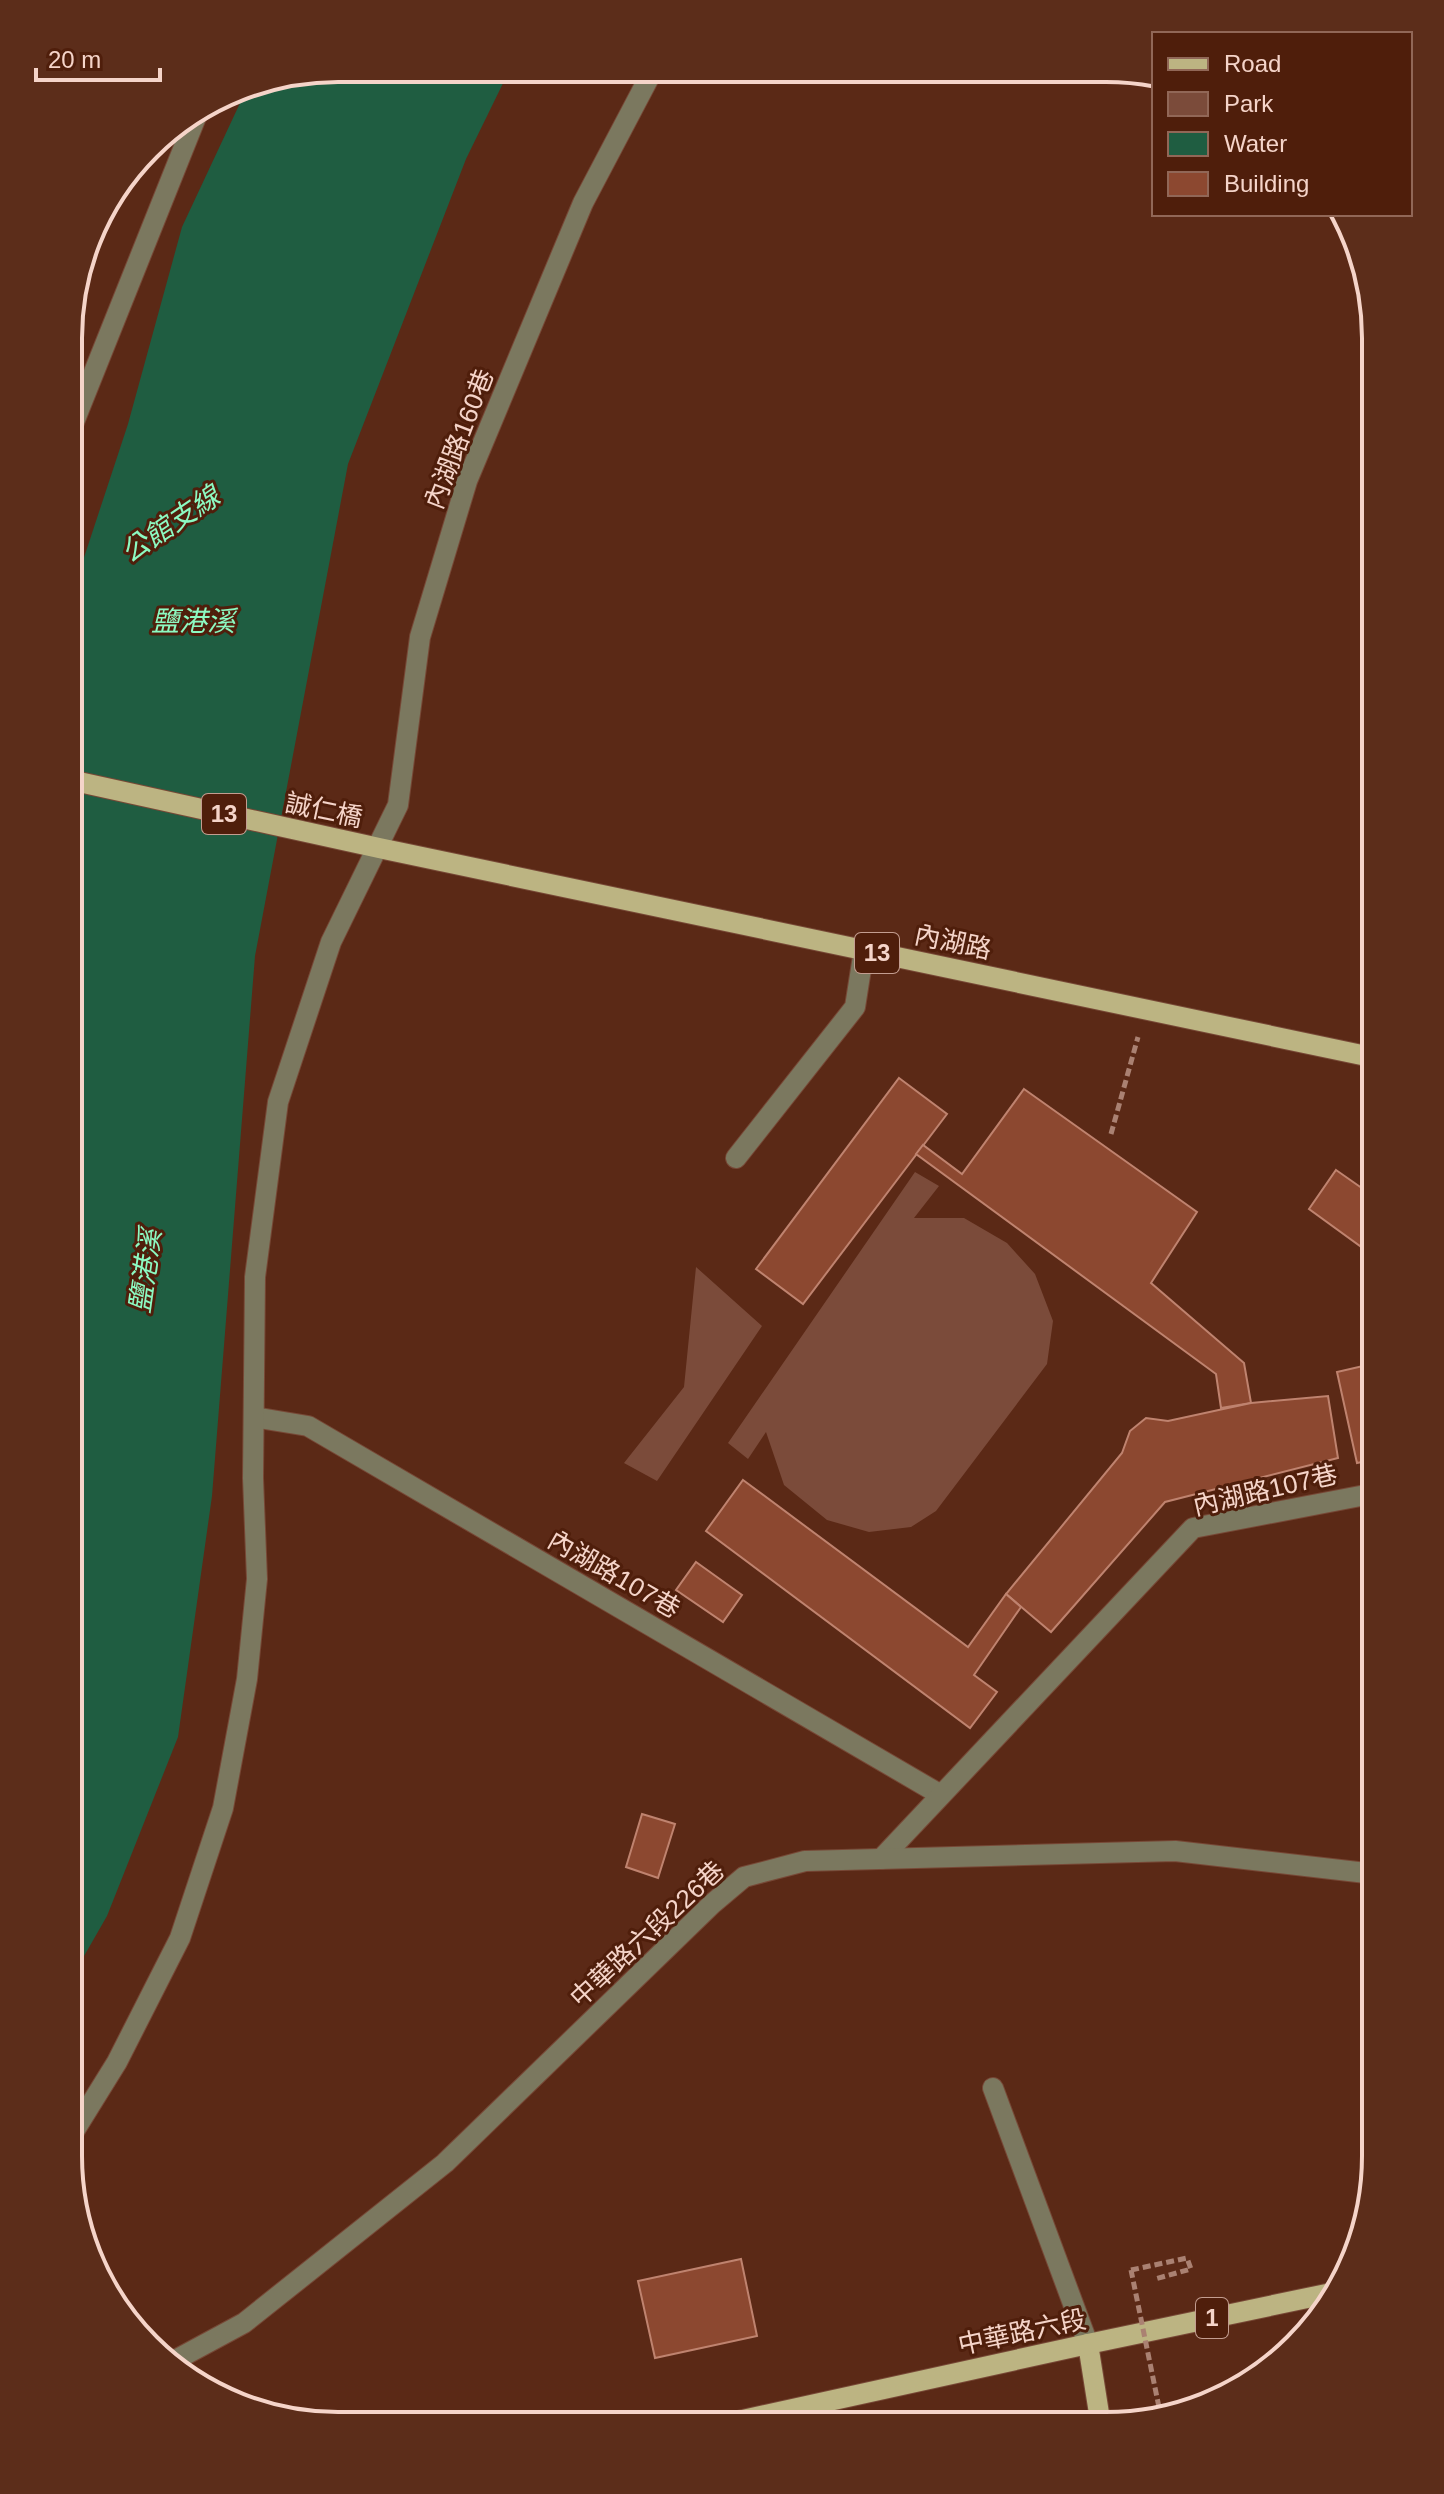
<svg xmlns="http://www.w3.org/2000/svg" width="1444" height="2494" font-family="Arial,'Noto Sans TC',sans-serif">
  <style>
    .green { fill: #7b4b3a }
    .water { fill: #1f5d41 }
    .building { fill: #8c4830; stroke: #bf836f; stroke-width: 2 }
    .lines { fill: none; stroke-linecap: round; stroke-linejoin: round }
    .minor-casing { stroke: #774836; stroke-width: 22 }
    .major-casing { stroke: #774836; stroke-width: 22 }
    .path { stroke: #aa8172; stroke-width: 5; stroke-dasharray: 8 4; stroke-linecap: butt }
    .minor { stroke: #7b785f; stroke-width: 20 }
    .major { stroke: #bcb482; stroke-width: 20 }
    .path-bridge { stroke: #aa8172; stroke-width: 5; stroke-dasharray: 8 4; stroke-linecap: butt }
    .labels { text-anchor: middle; stroke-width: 6; stroke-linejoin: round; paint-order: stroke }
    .shield { fill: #4f1e0b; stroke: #c39d90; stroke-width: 2 }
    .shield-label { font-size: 24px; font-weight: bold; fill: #f5d4c9 }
    .street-label { font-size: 26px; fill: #f5d4c9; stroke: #4f1e0b }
    .water-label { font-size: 28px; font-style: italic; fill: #8cfac2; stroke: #4f1e0b }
    .rim { fill: none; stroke: #f5d4c9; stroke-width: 4 }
  </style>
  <rect width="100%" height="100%" fill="#5b2916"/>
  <!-- green -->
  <g class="green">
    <path d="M915,1172L939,1186L914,1218H964L1007,1243L1035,1274L1053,1321L1047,1364L936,1511L911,1527L869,1532L827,1520L784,1485L766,1432L748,1459L728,1443Z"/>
    <path d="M696,1267L762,1326L657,1481L624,1463L684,1387Z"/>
  </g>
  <!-- water -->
  <path class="water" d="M338,68L510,69L466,159L348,464L255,956L212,1496L178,1737L107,1916L68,1984L70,600L128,424L182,227L248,86Z"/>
  <!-- building -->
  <g class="building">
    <path d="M899,1078L947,1114L803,1304L756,1269Z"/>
    <path d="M1024,1089L1197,1212L1151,1283L1244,1363L1251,1403L1221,1408L1216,1374L916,1154L923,1145L962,1174Z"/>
    <path d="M1336,1170L1376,1198V1223L1360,1246L1309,1209Z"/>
    <path d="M1376,1363V1459L1357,1463L1337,1372Z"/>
    <path d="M1328,1396L1338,1458L1165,1502L1051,1632L1006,1594L1122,1453L1130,1431L1146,1418L1168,1421L1251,1403Z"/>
    <path d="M743,1480L968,1647L1006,1594L1021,1607L974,1675L997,1692L970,1728L706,1531Z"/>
    <path d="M696,1562L742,1595L723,1622L676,1590Z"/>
    <path d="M642,1814L675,1824L658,1878L626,1867Z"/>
    <path d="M741,2259L757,2336L655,2358L638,2281Z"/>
  </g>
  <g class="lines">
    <!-- minor casing -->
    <g class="minor-casing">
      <g id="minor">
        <path d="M70,432L198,112"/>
        <path d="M736,1158L855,1007L864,950"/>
        <path d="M254,1417L308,1426L941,1795"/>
        <path d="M881,1859L1193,1528L1376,1493"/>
        <path d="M993,2088L1088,2344"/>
        <path d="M68,2141L117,2062L180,1938L223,1808L247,1679L257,1579L253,1478L255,1277L278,1102L331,942L398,805L420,637L467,481L583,203L653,70"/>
        <path d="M168,2364L244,2323L445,2163L712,1904L744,1877L805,1861L1175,1851L1375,1874"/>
      </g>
    </g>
    <!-- major casing -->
    <g class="major-casing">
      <g id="major">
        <path d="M70,780L379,848L1376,1058"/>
        <path d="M1088,2344L1101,2426"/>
        <path d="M720,2425L1088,2344L1336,2292"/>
      </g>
    </g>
    <!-- path -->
    <g class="path">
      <path d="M1111,1134L1138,1037"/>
      <path d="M1131,2270L1187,2258L1191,2269L1155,2279"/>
    </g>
    <!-- minor -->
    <use href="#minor" class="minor"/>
    <!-- major -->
    <use href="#major" class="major"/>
    <!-- path-bridge -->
    <path class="path-bridge" d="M1131,2270L1161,2417"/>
  </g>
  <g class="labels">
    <!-- shield labels -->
    <g class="shield">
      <rect x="202" y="794" width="44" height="40" rx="6"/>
      <rect x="855" y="933" width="44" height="40" rx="6"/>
      <rect x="1196" y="2298" width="32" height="40" rx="6"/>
    </g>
    <g class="shield-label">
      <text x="224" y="822">13</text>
      <text x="877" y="961">13</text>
      <text x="1212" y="2326">1</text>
    </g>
    <!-- street labels -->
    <g class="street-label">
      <text transform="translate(459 439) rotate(-69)" y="9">內湖路160巷</text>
      <text transform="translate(324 810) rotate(12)" y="9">誠仁橋</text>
      <text transform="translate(953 942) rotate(12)" y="9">內湖路</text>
      <text transform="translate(1265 1490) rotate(-13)" y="9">內湖路107巷</text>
      <text transform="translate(614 1574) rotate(30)" y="9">內湖路107巷</text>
      <text transform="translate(647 1934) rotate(-43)" y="9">中華路六段226巷</text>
      <text transform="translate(1022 2332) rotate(-12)" y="9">中華路六段</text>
    </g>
    <!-- water labels -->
    <g class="water-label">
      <text transform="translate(170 524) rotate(-34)" y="10">公館支線</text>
      <text x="193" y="631">鹽港溪</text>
      <text transform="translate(145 1271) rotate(-82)" y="10">鹽港溪</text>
    </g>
  </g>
  <!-- crop -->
  <path d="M0 0H1444V2494H0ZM338 82H1106A256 256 0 0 1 1362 338V2156A256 256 0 0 1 1106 2412H338A256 256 0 0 1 82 2156V338A256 256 0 0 1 338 82Z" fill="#5c2d1a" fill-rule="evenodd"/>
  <path class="rim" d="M338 82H1106A256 256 0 0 1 1362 338V2156A256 256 0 0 1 1106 2412H338A256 256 0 0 1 82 2156V338A256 256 0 0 1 338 82Z"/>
  <!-- legend -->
  <rect x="1152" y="32" width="260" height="184" fill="#4f1e0b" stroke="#916757" stroke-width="2"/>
  <rect x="1168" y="58" width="40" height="12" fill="#bcb482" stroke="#916757" stroke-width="2"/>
  <text x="1224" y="72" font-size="24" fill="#f5d4c9">Road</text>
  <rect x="1168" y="92" width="40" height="24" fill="#7b4b3a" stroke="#916757" stroke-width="2"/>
  <text x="1224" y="112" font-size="24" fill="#f5d4c9">Park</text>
  <rect x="1168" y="132" width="40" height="24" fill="#1f5d41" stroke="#916757" stroke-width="2"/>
  <text x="1224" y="152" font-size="24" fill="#f5d4c9">Water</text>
  <rect x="1168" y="172" width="40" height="24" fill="#8c4830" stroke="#916757" stroke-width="2"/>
  <text x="1224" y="192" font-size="24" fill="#f5d4c9">Building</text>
  <!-- scale -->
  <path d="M36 68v12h124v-12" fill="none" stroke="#f5d4c9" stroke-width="4"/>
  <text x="48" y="68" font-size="24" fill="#f5d4c9" stroke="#4f1e0b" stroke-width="6" paint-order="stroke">20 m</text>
</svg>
